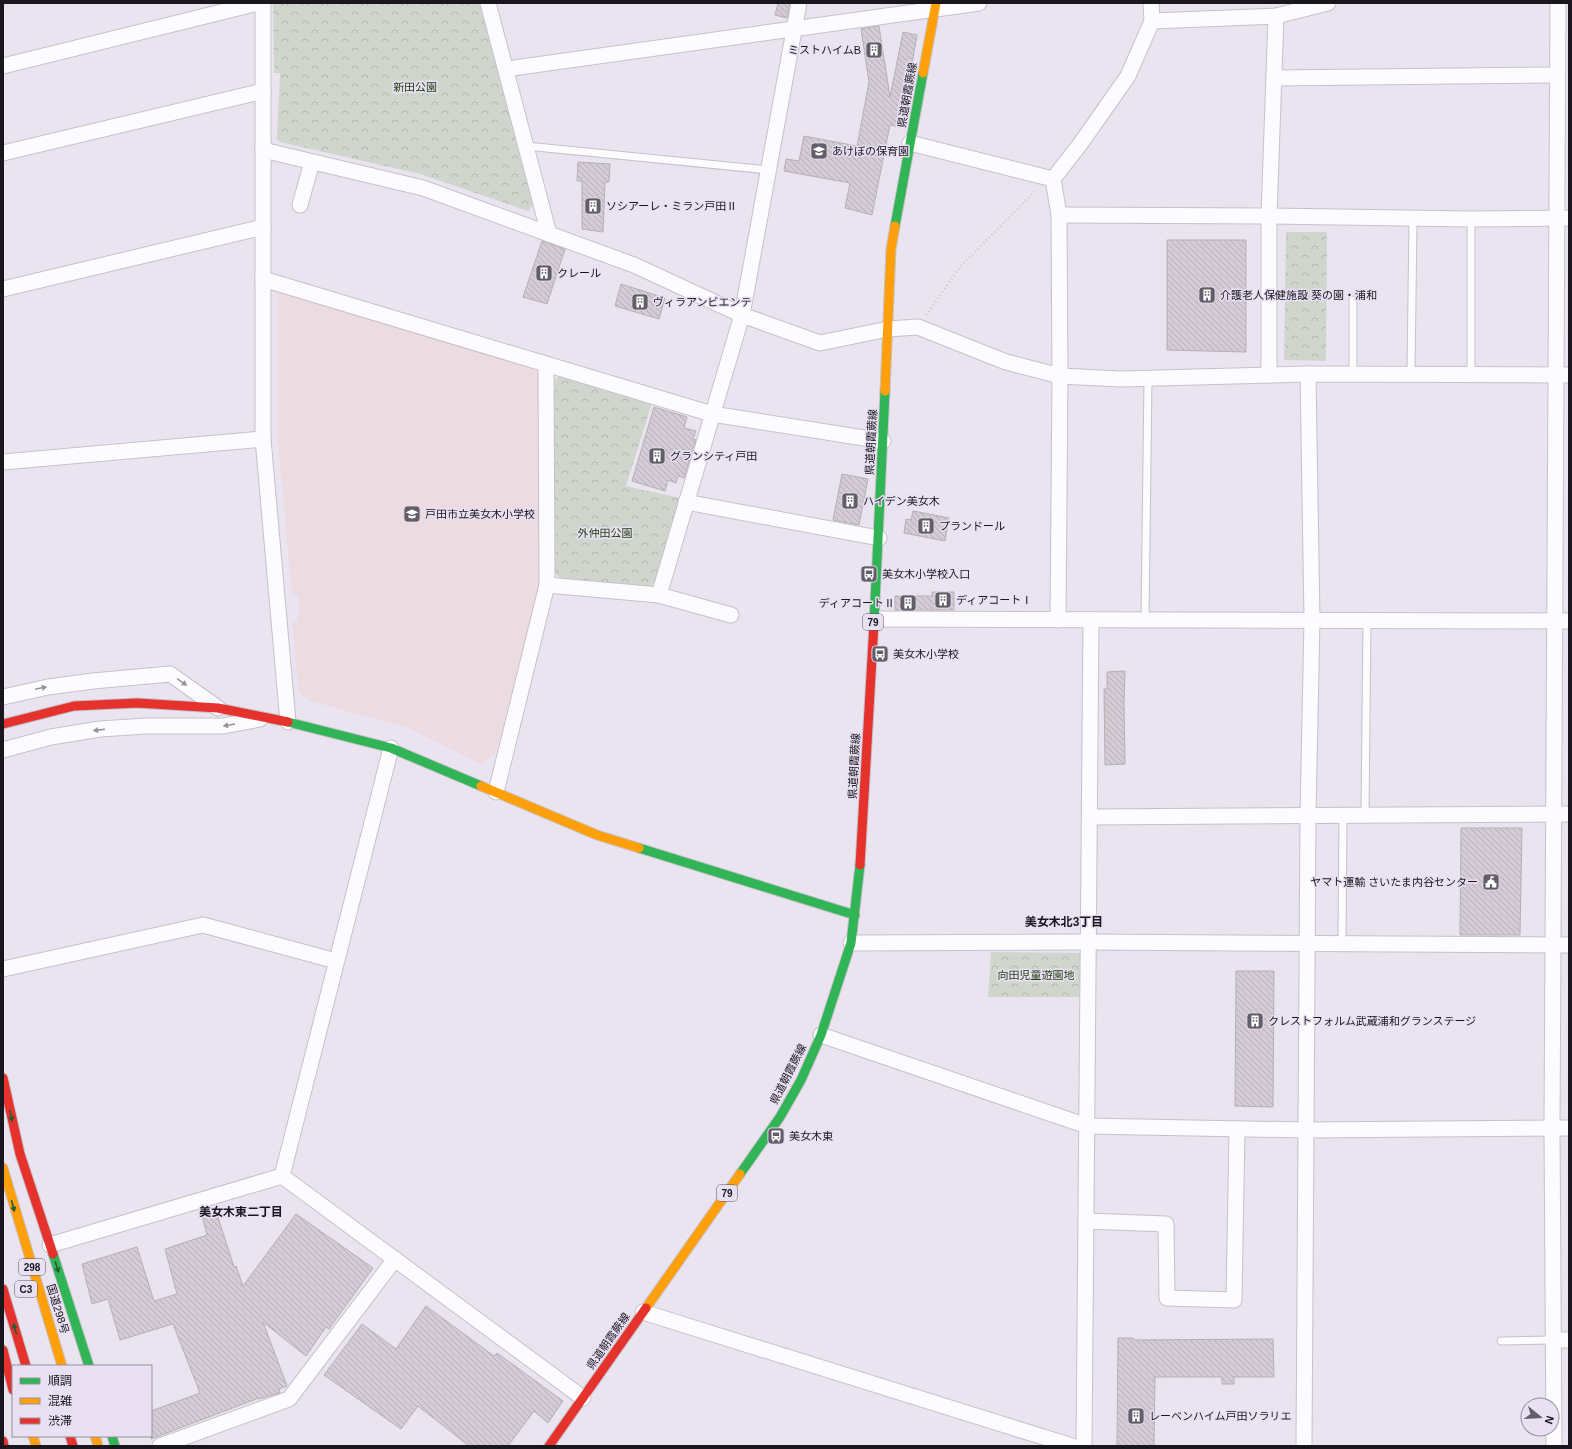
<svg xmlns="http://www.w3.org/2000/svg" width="1572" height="1449" font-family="Helvetica,'Noto Sans JP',sans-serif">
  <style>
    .education { fill: #ecdbe1 }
    .park { fill: url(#park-crowns) }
    .building { fill: url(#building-back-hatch); stroke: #b5b0b7 }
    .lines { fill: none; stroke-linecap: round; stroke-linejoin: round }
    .lane-casing { stroke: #c6c1ca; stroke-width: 9 }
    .street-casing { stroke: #c6c1ca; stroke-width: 17 }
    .fast-casing { stroke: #c6c1ca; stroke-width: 11 }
    .slow-casing { stroke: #c6c1ca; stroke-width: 11 }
    .jam-casing { stroke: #c6c1ca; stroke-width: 11 }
    .path { stroke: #c9c7cb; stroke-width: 2.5; stroke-dasharray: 1 3; stroke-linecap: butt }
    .lane { stroke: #fcfbfd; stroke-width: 7 }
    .street { stroke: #fcfbfd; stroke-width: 15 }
    .fast { stroke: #30b455; stroke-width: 9 }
    .slow { stroke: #ff9f0a; stroke-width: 9 }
    .jam { stroke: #e5322d; stroke-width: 9 }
    .oneway { fill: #969498 }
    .oneway2 { fill: #235d36 }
    .labels { text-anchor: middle; stroke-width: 3; stroke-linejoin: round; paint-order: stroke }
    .shield { fill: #e9e0f4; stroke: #57535e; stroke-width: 1 }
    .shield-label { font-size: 10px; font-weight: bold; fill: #19161d }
    .poi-label { font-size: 11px; fill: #19161d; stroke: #e9e0f4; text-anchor: start }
    .park-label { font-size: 11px; fill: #223e0e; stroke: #e9e0f4 }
    .street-label { font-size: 11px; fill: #19161d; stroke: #e9e0f4 }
    .neighbourhood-label { font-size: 12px; font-weight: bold; fill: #19161d; stroke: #e9e0f4 }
  </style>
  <defs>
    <pattern id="park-crowns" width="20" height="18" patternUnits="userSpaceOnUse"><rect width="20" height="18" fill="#d0d6cd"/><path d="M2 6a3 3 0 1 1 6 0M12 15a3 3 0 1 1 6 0" fill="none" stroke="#b2b7b0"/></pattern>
    <pattern id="building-back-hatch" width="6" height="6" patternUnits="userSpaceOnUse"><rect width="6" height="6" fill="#d4cbd5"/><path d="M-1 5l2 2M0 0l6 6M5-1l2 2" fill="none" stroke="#b5aeb6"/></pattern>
  </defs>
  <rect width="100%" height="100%" fill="#eae4f0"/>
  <!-- education -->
  <path class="education" d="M278,291L534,369L540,376V587L503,731L495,753L481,764L406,727L310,701L299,692L292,622H298L299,595L292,594L278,440Z"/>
  <!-- park -->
  <g class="park">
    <path d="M273,3H481L534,205L528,211L420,174L280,142L277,139L280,73H274Z"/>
    <path d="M1286,232H1327L1326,361L1284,360Z"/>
    <path d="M561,375L652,403L626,486L680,498L656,581L649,588L562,580L554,572L553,381Z"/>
    <path d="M991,952L1084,953V997H988Z"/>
  </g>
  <!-- building -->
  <g class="building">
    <path d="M778,3H790L787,18L775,15Z"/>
    <path d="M879,26L890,97L903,32L917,35L901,127L890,125L872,215L845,208L850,183L784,171L786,159L799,161L804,136L857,146L869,82L861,29Z"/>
    <path d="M578,162L610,164L609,182H605L603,232L582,229V181H577Z"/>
    <path d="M1167,240H1246V352L1167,350Z"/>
    <path d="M542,241L565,249L547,304L523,297Z"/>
    <path d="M621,284L665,298L659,319L615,306Z"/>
    <path d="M654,407L687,417L684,428L696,431L693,439L696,440L684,478L678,476L676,483L668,480L665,491L632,481Z"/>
    <path d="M842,474L868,479L859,525L833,520Z"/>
    <path d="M913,511L949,518L945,541L904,533L906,519L911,520Z"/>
    <path d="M932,592H954V610H895V596H932Z"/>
    <path d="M1125,671L1124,702L1125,764L1105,765L1104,689H1107V672Z"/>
    <path d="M1461,828H1522L1520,935H1460Z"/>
    <path d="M1236,971H1274L1273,1107L1235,1106Z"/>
    <path d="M215,1208L234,1267L236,1266L243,1286L296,1214L373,1268L329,1329L326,1327L306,1356L263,1322L287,1386L279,1389L280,1393L259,1399V1398L151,1439V1411L200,1393L173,1324L120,1340L108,1299L92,1304L82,1264L137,1247L154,1301L177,1294L165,1249L207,1235L201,1212Z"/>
    <path d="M426,1306L494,1356L497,1353L563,1401L548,1423L534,1411L508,1446H469L418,1406L401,1429L324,1375L362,1324L396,1349Z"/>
    <path d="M1118,1338H1133L1134,1340L1273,1339L1274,1377H1234V1384H1222V1377H1155L1154,1446H1117Z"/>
  </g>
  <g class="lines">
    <!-- lane casing -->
    <g class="lane-casing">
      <g id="lane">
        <path d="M526,146L768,170"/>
        <path d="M1471,219V375"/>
        <path d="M1353,374V300"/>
        <path d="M1411,374L1413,218"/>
        <path d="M1145,620L1148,379"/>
        <path d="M1365,815L1367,621"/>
        <path d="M1342,943L1343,815"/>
        <path d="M1501,1341L1552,1340"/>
      </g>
    </g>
    <!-- street casing -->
    <g class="street-casing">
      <g id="street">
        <path d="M263,3V439L288,722"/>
        <path d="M488,3L549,234"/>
        <path d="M1152,21L1276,16L1328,3"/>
        <path d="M3,66L258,3"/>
        <path d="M506,69L979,3"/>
        <path d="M1274,78L1557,75"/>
        <path d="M910,143L1053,179L1081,143L1128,76L1152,21L1151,3"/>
        <path d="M263,150L423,188L634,265L742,315L820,343L888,329L918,327L1006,362L1060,376L1121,379L1308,374L1569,375"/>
        <path d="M3,153L263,91"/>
        <path d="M1053,179L1059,215L1060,376L1058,620"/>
        <path d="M300,205L312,162"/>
        <path d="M1059,215L1269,216L1471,219L1569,218"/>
        <path d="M263,279L712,414L883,441"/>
        <path d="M3,289L263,227"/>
        <path d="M1269,375V216L1276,16"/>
        <path d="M3,462L263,439"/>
        <path d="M686,502L879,538"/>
        <path d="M547,585L659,595L742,315L799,3"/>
        <path d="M659,595L731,615"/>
        <path d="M874,619L1569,621"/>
        <path d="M3,697L48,687L93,681L170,674L218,708"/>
        <path d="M3,750L51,737L100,729L146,726H223L260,719"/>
        <path d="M496,792L547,585L546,364"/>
        <path d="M1090,817L1569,814"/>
        <path d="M851,943L1089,942L1569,945"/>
        <path d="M3,969L203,925L336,961"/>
        <path d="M821,1035L1087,1126L1306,1130L1569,1128"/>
        <path d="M282,1176L391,748"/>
        <path d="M1086,1221L1166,1224L1167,1298L1234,1300L1237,1129"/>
        <path d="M50,1245L282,1176L583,1398"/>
        <path d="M643,1312L1072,1446"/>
        <path d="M1552,1340H1569"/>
        <path d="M160,1446L289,1399L395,1259"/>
        <path d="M1084,1446L1091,620"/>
        <path d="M1304,1446L1308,815L1312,620L1308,374"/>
        <path d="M1554,1446L1552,1128L1558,3"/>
      </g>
    </g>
    <!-- fast casing -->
    <g class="fast-casing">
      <g id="fast">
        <path d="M895,226L923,73"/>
        <path d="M874,623L885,391"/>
        <path d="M288,722L391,748L481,786"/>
        <path d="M639,848L855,915"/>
        <path d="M740,1174L780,1117L801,1080L821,1035L851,943L860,865"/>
        <path d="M53,1254L89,1366"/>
        <path d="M112,1436L115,1446"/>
      </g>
    </g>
    <!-- slow casing -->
    <g class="slow-casing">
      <g id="slow">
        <path d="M923,73L936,3"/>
        <path d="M885,391L891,249L895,226"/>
        <path d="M481,786L597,835L639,848"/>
        <path d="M3,1168L62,1366"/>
        <path d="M646,1308L740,1174"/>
        <path d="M33,1436L36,1446"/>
        <path d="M95,1436L98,1446"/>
      </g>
    </g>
    <!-- jam casing -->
    <g class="jam-casing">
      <g id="jam">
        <path d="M3,724L74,706L137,703L218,708L288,722"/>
        <path d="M860,865L874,623"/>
        <path d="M3,1078L20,1154L53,1254"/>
        <path d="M3,1289L26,1366"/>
        <path d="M3,1350L13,1390"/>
        <path d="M70,1436L73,1446"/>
        <path d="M3,1441L4,1446"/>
        <path d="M549,1446L646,1308"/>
      </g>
    </g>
    <!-- path -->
    <path class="path" d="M926,315L960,267L1036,190"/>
    <!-- lane -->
    <use href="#lane" class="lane"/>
    <!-- street -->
    <use href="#street" class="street"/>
    <!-- fast -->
    <use href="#fast" class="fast"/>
    <!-- slow -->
    <use href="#slow" class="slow"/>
    <!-- jam -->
    <use href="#jam" class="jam"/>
  </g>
  <!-- one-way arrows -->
  <defs><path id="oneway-solid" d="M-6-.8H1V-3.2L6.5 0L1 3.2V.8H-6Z"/></defs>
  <g class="oneway">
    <use href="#oneway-solid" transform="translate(182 682) rotate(35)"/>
    <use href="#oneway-solid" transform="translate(41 688) rotate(-12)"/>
    <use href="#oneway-solid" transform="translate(229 725) rotate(170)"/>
    <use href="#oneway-solid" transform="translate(99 730) rotate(173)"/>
  </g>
  <g class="oneway2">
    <use href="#oneway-solid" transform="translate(11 1116) rotate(78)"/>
    <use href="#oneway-solid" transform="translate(13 1206) rotate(75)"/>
    <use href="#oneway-solid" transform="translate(57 1267) rotate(72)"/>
    <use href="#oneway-solid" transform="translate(15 1329) rotate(-106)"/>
  </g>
  <!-- icons -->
  <defs>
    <g id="building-square" transform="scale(0.9)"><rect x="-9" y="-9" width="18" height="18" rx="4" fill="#625e67" stroke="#e9e0f4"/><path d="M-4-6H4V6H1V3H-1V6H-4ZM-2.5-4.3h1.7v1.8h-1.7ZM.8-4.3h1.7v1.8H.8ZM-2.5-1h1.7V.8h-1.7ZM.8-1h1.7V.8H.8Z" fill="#fff"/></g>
    <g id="school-square" transform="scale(0.9)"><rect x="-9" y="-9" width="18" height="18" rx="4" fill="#625e67" stroke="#e9e0f4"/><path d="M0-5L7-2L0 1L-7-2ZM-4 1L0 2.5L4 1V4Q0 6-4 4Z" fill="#fff"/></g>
    <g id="bus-square" transform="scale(0.9)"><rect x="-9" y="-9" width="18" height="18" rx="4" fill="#625e67" stroke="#e9e0f4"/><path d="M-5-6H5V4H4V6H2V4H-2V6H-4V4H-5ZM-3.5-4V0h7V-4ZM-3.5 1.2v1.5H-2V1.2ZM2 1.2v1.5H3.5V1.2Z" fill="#fff"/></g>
    <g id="civic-square" transform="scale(0.9)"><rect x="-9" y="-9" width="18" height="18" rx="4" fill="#625e67" stroke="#e9e0f4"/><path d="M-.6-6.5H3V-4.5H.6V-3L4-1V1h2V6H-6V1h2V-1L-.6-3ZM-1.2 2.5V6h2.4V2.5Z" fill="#fff"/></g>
  </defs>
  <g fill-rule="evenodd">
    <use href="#building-square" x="874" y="50"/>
    <use href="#school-square" x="819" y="151"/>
    <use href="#building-square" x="593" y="206"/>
    <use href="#building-square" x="544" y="273"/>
    <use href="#building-square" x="1207" y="295"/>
    <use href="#building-square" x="640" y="302"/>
    <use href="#building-square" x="657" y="456"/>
    <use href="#building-square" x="850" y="501"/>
    <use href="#school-square" x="412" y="514"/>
    <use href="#building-square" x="926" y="526"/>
    <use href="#bus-square" x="869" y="574"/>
    <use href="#building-square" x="943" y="600"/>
    <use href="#building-square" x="908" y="603"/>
    <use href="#bus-square" x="880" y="654"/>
    <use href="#civic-square" x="1491" y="882"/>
    <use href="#building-square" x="1255" y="1021"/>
    <use href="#bus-square" x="776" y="1136"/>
    <use href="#building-square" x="1136" y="1416"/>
  </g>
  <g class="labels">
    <!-- shield labels -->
    <g class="shield">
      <rect x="863" y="614" width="20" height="16" rx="3"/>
      <rect x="717" y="1185" width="20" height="16" rx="3"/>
      <rect x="19" y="1259" width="26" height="16" rx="3"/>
      <rect x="15" y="1281" width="22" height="16" rx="3"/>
    </g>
    <g class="shield-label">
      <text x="873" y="626">79</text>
      <text x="727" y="1197">79</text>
      <text x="32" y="1271">298</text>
      <text x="26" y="1293">C3</text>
    </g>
    <!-- poi labels -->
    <g class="poi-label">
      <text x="861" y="54" text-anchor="end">ミストハイムB</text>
      <text x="832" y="155">あけぼの保育園</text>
      <text x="606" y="210">ソシアーレ・ミラン戸田Ⅱ</text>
      <text x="557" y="277">クレール</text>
      <text x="1220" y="299">介護老人保健施設 葵の園・浦和</text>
      <text x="653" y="306">ヴィラアンビエンテ</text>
      <text x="670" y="460">グランシティ戸田</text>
      <text x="863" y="505">ハイデン美女木</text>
      <text x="425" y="518">戸田市立美女木小学校</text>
      <text x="939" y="530">プランドール</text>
      <text x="882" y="578">美女木小学校入口</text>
      <text x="956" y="604">ディアコートⅠ</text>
      <text x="895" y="607" text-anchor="end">ディアコートⅡ</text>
      <text x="893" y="658">美女木小学校</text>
      <text x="1478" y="886" text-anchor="end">ヤマト運輸 さいたま内谷センター</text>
      <text x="1268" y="1025">クレストフォルム武蔵浦和グランステージ</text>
      <text x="789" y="1140">美女木東</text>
      <text x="1149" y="1420">レーベンハイム戸田ソラリエ</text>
    </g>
    <!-- park labels -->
    <g class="park-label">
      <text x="415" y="91">新田公園</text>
      <text x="605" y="537">外仲田公園</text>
      <text x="1036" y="979">向田児童遊園地</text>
    </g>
    <!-- street labels -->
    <g class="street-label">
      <text transform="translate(907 95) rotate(-80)" y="4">県道朝霞蕨線</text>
      <text transform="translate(871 442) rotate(-87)" y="4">県道朝霞蕨線</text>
      <text transform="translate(854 766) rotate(-87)" y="4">県道朝霞蕨線</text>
      <text transform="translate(788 1074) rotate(-63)" y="4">県道朝霞蕨線</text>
      <text transform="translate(58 1309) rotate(73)" y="4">国道298号</text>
      <text transform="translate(608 1341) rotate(-55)" y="4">県道朝霞蕨線</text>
    </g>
    <!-- neighbourhood labels -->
    <g class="neighbourhood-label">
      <text x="1064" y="926">美女木北3丁目</text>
      <text x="241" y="1216">美女木東二丁目</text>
    </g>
  </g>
  <!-- border -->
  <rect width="1572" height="1449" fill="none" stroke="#19161d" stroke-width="8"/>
  <!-- legend -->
  <rect x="12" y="1365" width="140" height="72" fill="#e9e0f4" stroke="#968f9e"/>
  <rect x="20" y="1378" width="20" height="6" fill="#30b455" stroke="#968f9e"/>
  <text x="48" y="1385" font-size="12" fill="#19161d">順調</text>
  <rect x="20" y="1398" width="20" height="6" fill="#ff9f0a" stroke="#968f9e"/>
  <text x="48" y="1405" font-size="12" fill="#19161d">混雑</text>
  <rect x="20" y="1418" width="20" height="6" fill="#e5322d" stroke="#968f9e"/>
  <text x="48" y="1425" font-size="12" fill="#19161d">渋滞</text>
  <!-- north arrow -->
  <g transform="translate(1540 1417) rotate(108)"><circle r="19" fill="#e9e0f4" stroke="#968f9e"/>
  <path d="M0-3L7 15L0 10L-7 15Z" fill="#625e67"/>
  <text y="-6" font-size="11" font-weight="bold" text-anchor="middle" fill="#19161d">N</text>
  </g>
</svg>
